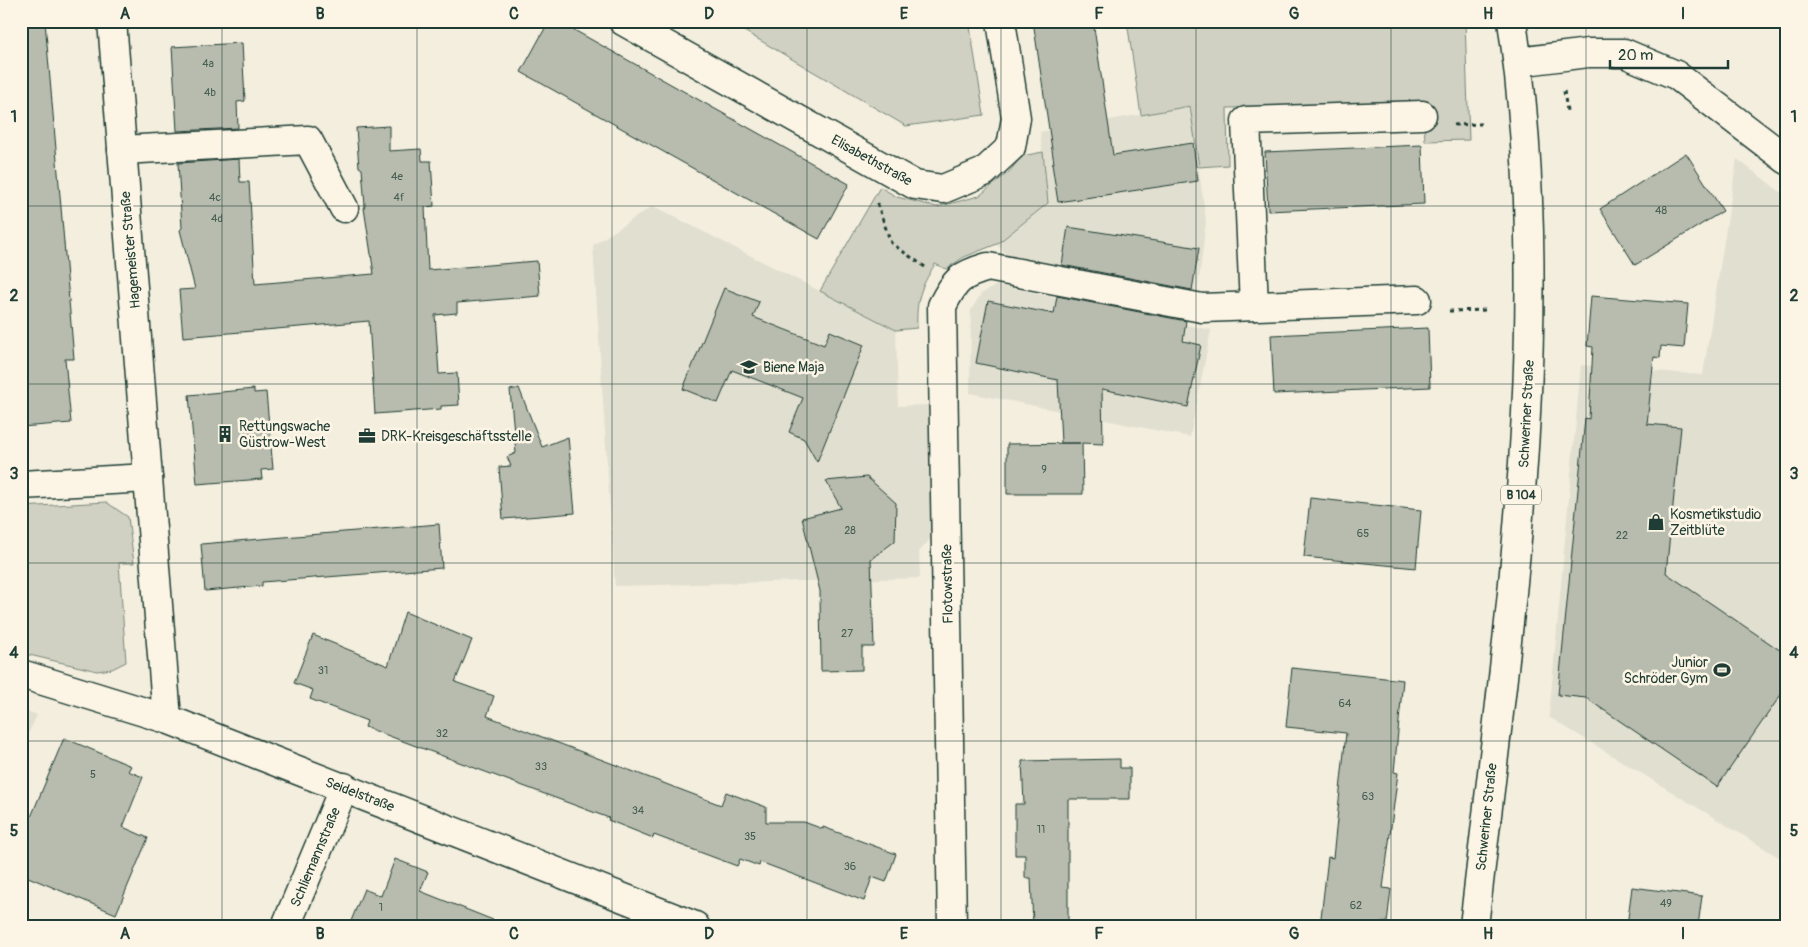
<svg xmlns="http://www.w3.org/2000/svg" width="1808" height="947" font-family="Pangolin,sans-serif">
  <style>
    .built { fill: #e1dfd0 }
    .green { fill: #d0d1c2; stroke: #78877b }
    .building { fill: #b8bcae; stroke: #1f3d34 }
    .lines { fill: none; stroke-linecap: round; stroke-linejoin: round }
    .minor-casing { stroke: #1f3d34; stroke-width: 31 }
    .major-casing { stroke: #1f3d34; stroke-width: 31 }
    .path { stroke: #1f3d34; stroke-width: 3; stroke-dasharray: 4 4; stroke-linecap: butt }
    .minor { stroke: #fcf5e5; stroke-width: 28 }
    .major { stroke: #fcf5e5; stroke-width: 28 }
    .grid { fill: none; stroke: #1f3d34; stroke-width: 1; stroke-opacity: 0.55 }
    .labels { text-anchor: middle; stroke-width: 5; stroke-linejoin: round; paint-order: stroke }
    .number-label { font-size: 11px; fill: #455d52 }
    .shield { fill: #fcf5e5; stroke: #617469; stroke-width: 1 }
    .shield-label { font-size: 12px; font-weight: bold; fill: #1f3d34 }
    .street-label { font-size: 14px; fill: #1f3d34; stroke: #fcf5e5 }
    .poi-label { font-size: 14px; fill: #1f3d34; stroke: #fcf5e5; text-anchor: start }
    .neatline { fill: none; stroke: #1f3d34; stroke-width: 2 }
    .grid-label { font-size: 16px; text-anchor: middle; font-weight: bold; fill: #1f3d34 }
  </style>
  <rect width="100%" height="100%" fill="#f3eede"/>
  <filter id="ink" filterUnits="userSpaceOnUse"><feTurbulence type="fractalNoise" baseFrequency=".02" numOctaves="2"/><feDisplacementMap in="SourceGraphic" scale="10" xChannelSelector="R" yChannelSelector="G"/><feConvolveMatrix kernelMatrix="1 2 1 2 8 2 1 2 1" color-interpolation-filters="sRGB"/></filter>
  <g filter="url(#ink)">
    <!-- built -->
    <g class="built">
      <path d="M1190,106L1206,221L1197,296L1011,260L997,244L1048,203L1040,132Z"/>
      <path d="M1737,159L1787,197V862L1549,717L1581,365L1703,375Z"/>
      <path d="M653,206L896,330L898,406L929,405L932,537L919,552L920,578L615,586L593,245Z"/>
      <path d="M997,285L1211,330L1190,437L970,393L971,310L981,294Z"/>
      <path d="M21,709L37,715L21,749Z"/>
    </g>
    <!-- green -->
    <g class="green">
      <path d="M727,21H969L984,115L906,126Z"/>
      <path d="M1127,21H1465L1469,140L1425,141L1423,105L1227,108L1228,165L1199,167L1190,106L1141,115Z"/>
      <path d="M1043,152L1048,203L997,244L964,257L946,269L935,264C920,289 916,299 917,328L896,330L820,291L880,187L897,197L937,207L979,196L1009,172L1022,156Z"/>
      <path d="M106,502L128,517L134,563H119L126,662L112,669L97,671L21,653V507Z"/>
    </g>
    <!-- building -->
    <g class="building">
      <path d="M21,21H45L74,359H65L71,423L21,427Z"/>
      <path d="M549,21H558L849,184L819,239L521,72Z"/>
      <path d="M1033,21H1093L1113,155L1193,143L1198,181L1058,202L1052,164L1054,163Z"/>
      <path d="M242,43L245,101L237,102L238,128L177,131L172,47Z"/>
      <path d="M389,126V151L421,149L422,161H431L434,206L425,207L428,270L537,261L540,296L457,303V313L435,315L439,374L457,373L459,405L441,406V409L375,414L369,321L183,337L179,290L195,289L180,230L182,228L178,163L239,159L240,182H249L255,284L374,274L364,208L365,206L362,169L359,167L356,128Z"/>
      <path d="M1422,145L1424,204L1268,211L1265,152Z"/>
      <path d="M1686,153L1723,211L1635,265L1600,209Z"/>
      <path d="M1068,227L1199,248L1192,290L1062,265Z"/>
      <path d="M724,288L759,302L753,317L824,345L830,331L864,345L817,462L804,439L789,432L803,398L732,370L718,403L683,389Z"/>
      <path d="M1057,296L1186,321L1183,341L1201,345L1188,407L1102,389L1103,444L1082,443L1083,494H1007V444L1080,443H1061L1058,380L976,363L988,301L1054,314Z"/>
      <path d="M1591,296L1688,304L1684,348L1661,346L1660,358L1654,357L1647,424L1681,427L1666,573L1787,655V686L1717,787L1586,698L1558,695L1585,418L1589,419L1593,347L1587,346Z"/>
      <path d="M1428,328L1430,387L1274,394L1271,335Z"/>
      <path d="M519,388L542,447L568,437L575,513L503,519L499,467L511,466L507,457L516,453L510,390Z"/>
      <path d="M254,389V393L266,392L273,469L261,470L262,479L197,484L189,395Z"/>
      <path d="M867,477L896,503L895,541L871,559L874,647H862V670L821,671L820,591L802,518L841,508L826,481Z"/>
      <path d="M1310,498L1421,510L1416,568L1304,557Z"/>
      <path d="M439,524L442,568L262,582V586L205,591L201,544Z"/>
      <path d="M405,612L472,640L455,682L494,696L487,716L721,805L726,792L766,807V822H804L823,829V827L896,854L886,882L872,877L864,901L760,862L759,866L740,859L737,866L654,835L653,838L608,820L609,818L365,727L367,721L310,699L313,690L294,683L313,635L388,666Z"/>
      <path d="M1292,668L1403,680L1394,772L1398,773L1383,888L1391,889L1387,923L1380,922L1379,926H1320L1328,857L1333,858L1346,733L1286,727Z"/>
      <path d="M64,738L131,766L128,771L143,777L123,827L148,838L116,914L21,874V821L28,824Z"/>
      <path d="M1120,759V768H1130V799H1068V926H1033L1031,878H1025V855H1015V804H1024L1022,761Z"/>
      <path d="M395,859L428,872L420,891L503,924V926H349L364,889L381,896Z"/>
      <path d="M1632,887L1702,896L1698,926H1627Z"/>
    </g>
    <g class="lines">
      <!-- minor casing -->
      <g class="minor-casing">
        <g id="minor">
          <path d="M112,21L167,719"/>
          <path d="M623,21L915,185L943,189L984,172L1011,147L1016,118L1001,21"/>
          <path d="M1518,62L1588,53H1624L1676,75L1787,160"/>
          <path d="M122,150L308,140L344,208"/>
          <path d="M1254,306L1246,121L1422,115"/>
          <path d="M21,485L148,478"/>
          <path d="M21,674L167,719L695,926"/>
          <path d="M286,926L344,787"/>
          <path d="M952,926L942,306C955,280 960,275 988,267L1202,308L1417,300"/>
        </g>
      </g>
      <!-- major casing -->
      <g class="major-casing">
        <path id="major" d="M1474,926C1508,626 1556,322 1512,21"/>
      </g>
      <!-- path -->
      <g class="path">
        <path d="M1564,91L1567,111"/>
        <path d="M1454,125L1481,124"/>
        <path d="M877,203L891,243L925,267"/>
        <path d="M1449,311L1488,310"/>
      </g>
      <!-- minor -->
      <use href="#minor" class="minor"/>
      <!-- major -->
      <use href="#major" class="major"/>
    </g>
  </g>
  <!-- grid -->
  <path class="grid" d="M222,21V926M417,21V926M612,21V926M807,21V926M1001,21V926M1196,21V926M1391,21V926M1586,21V926M21,206H1787M21,384H1787M21,563H1787M21,741H1787"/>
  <!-- icons -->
  <defs>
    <g id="school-bare" transform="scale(1.35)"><path d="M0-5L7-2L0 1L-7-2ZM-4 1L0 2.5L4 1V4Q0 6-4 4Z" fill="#1f3d34" stroke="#fcf5e5" stroke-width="2.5" paint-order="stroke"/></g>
    <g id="building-bare" transform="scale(1.35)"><path d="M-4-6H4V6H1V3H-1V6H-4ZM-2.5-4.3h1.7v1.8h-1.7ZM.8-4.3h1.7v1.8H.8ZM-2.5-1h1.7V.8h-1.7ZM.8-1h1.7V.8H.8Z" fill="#1f3d34" stroke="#fcf5e5" stroke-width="2.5" paint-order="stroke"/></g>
    <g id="office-bare" transform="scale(1.35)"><path d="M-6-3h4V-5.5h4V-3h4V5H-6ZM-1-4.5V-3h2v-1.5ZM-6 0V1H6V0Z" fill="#1f3d34" stroke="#fcf5e5" stroke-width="2.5" paint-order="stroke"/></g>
    <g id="shop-bare" transform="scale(1.35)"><path d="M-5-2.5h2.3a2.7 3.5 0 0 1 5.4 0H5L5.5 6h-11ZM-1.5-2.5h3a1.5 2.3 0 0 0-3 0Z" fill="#1f3d34" stroke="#fcf5e5" stroke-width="2.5" paint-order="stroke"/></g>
    <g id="stadium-bare" transform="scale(1.35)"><path d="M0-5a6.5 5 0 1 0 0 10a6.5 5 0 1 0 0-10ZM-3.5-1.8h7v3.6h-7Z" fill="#1f3d34" stroke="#fcf5e5" stroke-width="2.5" paint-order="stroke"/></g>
  </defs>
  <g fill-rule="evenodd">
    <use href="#school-bare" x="749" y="367"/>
    <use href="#building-bare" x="225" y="434"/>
    <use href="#office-bare" x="367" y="436"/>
    <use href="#shop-bare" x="1656" y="522"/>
    <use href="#stadium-bare" x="1722" y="670"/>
  </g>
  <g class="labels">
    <!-- number labels -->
    <g class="number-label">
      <text x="208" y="67">4a</text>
      <text x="210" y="96">4b</text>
      <text x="397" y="180">4e</text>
      <text x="215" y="201">4c</text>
      <text x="399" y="201">4f</text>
      <text x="1661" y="214">48</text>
      <text x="217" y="222">4d</text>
      <text x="1044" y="473">9</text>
      <text x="850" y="534">28</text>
      <text x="1363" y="537">65</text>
      <text x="1622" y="539">22</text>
      <text x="847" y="637">27</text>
      <text x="323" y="674">31</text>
      <text x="1345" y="707">64</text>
      <text x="442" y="737">32</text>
      <text x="541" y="770">33</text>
      <text x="93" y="778">5</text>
      <text x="1368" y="800">63</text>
      <text x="638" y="814">34</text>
      <text x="1041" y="833">11</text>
      <text x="750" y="840">35</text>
      <text x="850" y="870">36</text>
      <text x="1666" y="907">49</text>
      <text x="1356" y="909">62</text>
      <text x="381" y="911">1</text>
    </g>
    <!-- shield labels -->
    <rect class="shield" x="1501" y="485.5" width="40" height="19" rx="4"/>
    <g class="shield-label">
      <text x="1521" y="499">B 104</text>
    </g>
    <!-- street labels -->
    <g class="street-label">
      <text transform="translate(872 160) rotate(29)" y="5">Elisabethstraße</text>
      <text transform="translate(130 250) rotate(-95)" y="5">Hagemeister Straße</text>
      <text transform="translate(1526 414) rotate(-87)" y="5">Schweriner Straße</text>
      <text transform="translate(947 584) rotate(-91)" y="5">Flotowstraße</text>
      <text transform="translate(360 794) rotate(21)" y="5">Seidelstraße</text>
      <text transform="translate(1486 817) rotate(-84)" y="5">Schweriner Straße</text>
      <text transform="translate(315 857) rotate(-67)" y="5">Schliemannstraße</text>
    </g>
    <!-- poi labels -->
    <g class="poi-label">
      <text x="763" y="372">Biene Maja</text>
      <text x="239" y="431">Rettungswache<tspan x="239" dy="16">Güstrow-West</tspan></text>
      <text x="381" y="441">DRK-Kreisgeschäftsstelle</text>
      <text x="1670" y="519">Kosmetikstudio<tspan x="1670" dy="16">Zeitblüte</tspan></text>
      <text x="1708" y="667" text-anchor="end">Junior<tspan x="1708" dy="16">Schröder Gym</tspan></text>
    </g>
  </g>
  <!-- margin -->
  <rect width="1808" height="947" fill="none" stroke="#fcf5e5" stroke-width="55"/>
  <!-- scale -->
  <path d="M1610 60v8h118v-8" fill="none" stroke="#1f3d34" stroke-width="2.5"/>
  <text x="1618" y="60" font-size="15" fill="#1f3d34" stroke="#fcf5e5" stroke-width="4" paint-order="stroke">20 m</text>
  <rect x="28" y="28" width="1752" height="892" class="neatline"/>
  <g class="grid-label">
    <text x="125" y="19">A</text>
    <text x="320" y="19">B</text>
    <text x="514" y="19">C</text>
    <text x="709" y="19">D</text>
    <text x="904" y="19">E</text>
    <text x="1099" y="19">F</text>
    <text x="1294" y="19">G</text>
    <text x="1488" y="19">H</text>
    <text x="1683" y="19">I</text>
    <text x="14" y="122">1</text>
    <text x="1794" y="122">1</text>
    <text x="14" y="301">2</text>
    <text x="1794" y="301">2</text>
    <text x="14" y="479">3</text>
    <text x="1794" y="479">3</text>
    <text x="14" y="658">4</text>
    <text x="1794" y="658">4</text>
    <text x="14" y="836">5</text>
    <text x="1794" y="836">5</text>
    <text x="125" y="939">A</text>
    <text x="320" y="939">B</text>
    <text x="514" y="939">C</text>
    <text x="709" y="939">D</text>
    <text x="904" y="939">E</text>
    <text x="1099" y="939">F</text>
    <text x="1294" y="939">G</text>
    <text x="1488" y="939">H</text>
    <text x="1683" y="939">I</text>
  </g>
</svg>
